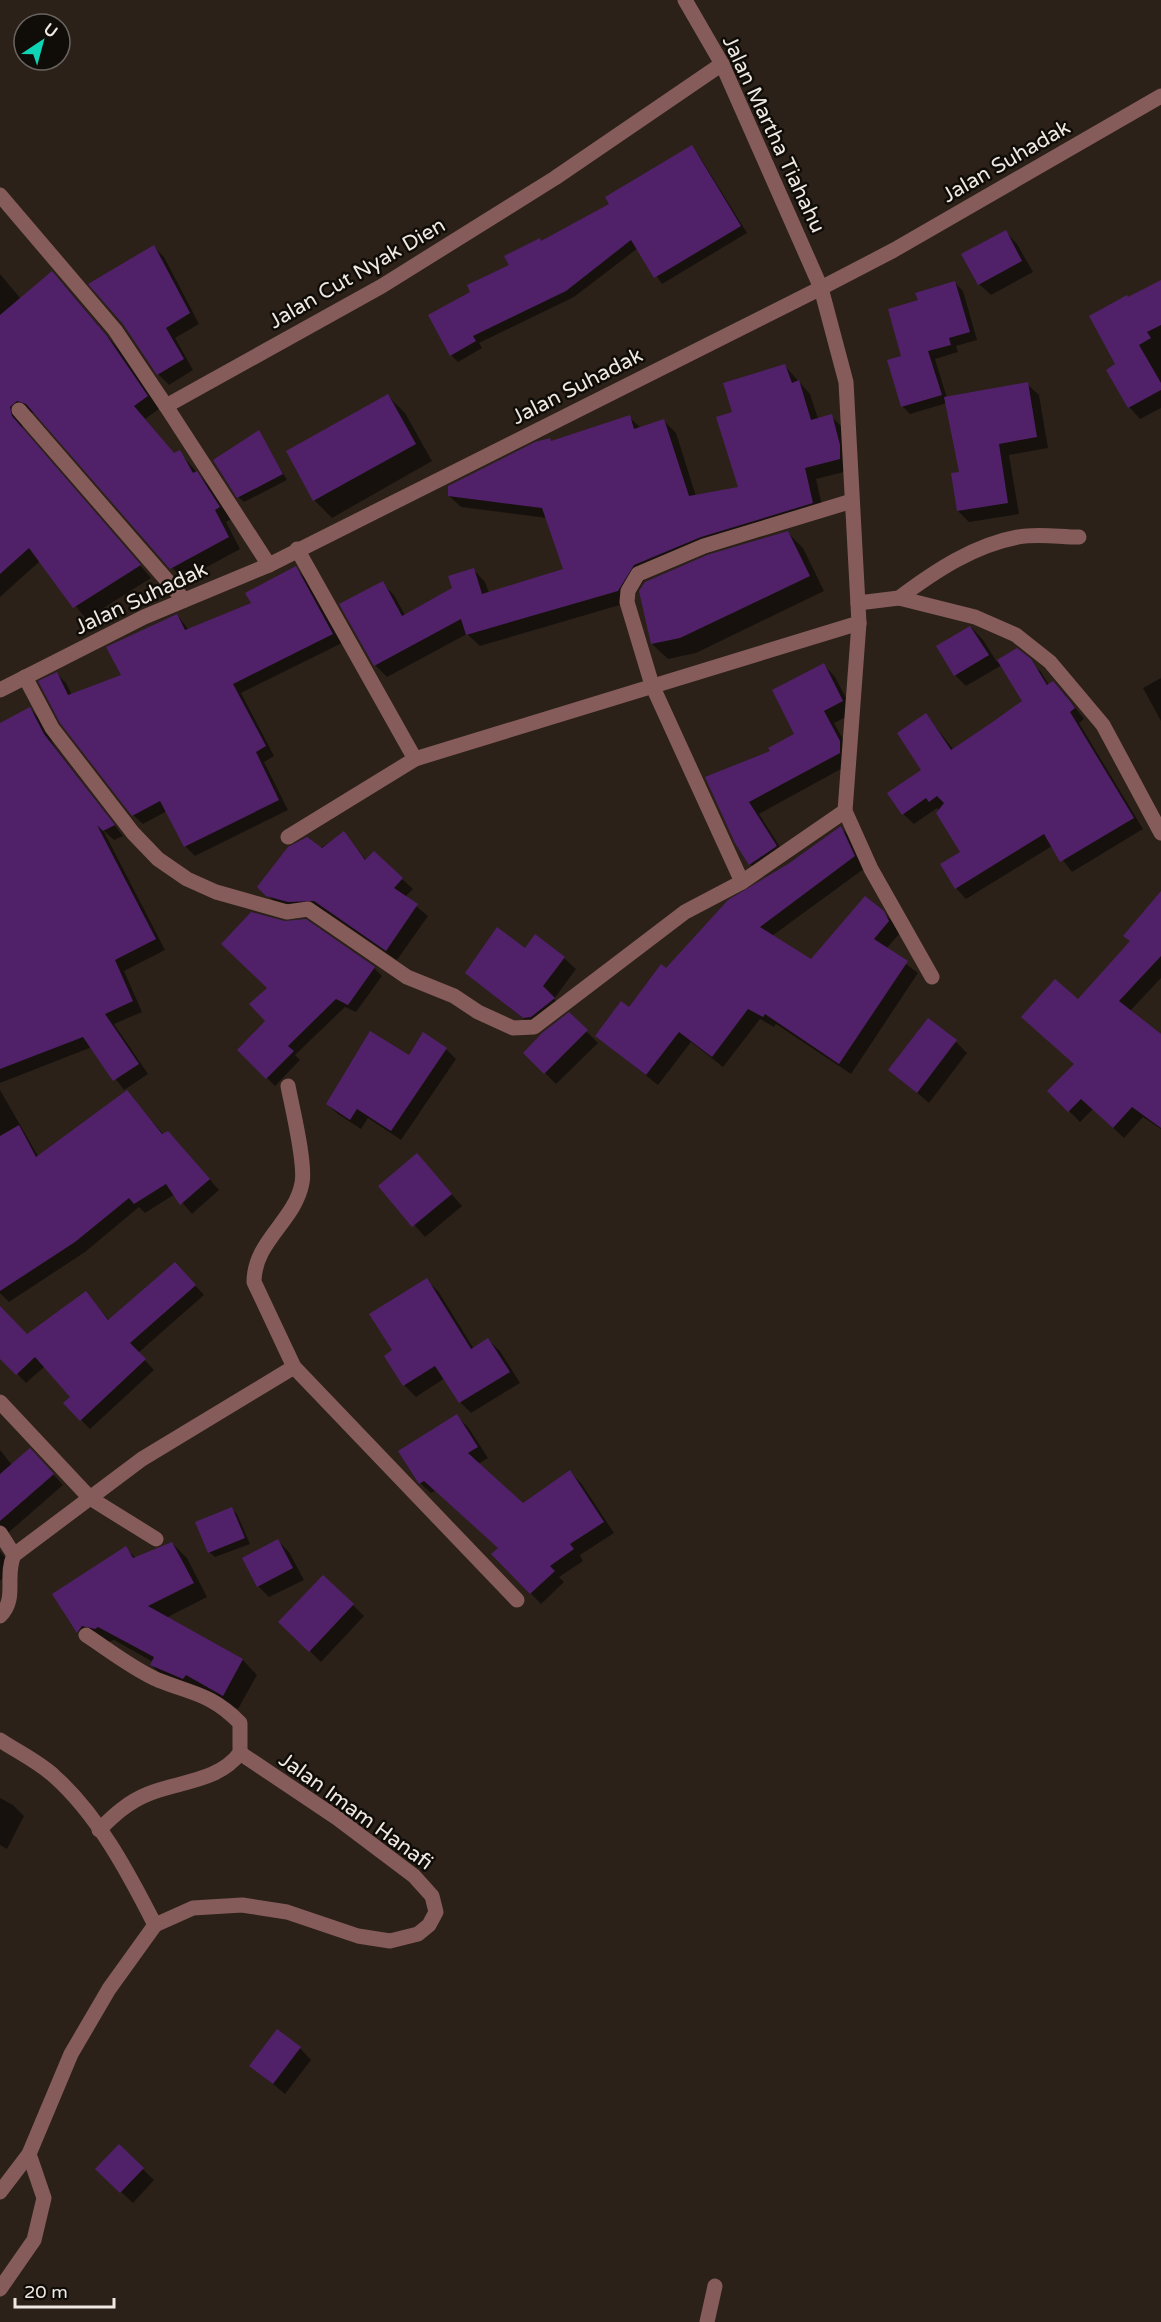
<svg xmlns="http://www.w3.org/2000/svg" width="1161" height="2322" font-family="'Varela Round',sans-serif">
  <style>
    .shadow { fill: #0007 }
    .building { fill: #502169 }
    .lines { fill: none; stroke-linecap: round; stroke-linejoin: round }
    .minor { stroke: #865c5a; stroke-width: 15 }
    .labels { text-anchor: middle; stroke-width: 5; stroke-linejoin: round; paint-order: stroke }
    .street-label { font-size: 21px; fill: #f0e9e3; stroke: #100c08 }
  </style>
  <rect width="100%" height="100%" fill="#2b2119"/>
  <!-- shadow -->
  <g class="shadow">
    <path d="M691,147L698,154L747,233L662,284L638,248L574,297L479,343L482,348L458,362L451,355L472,293L611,204Z"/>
    <path d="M1006,232L1017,244L1033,272L991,295L979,284Z"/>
    <path d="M154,247L164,257L199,324L175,338L193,370L169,385L158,374Z"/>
    <path d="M0,274L21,299L64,285L119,350L159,409L145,419L175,455L179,452L208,485L231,519L226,522L240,549L183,580L38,414L29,412L21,420L23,430L151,578L86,619L40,561L0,597Z"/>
    <path d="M1161,282V408L1140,419L1129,407L1108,370L1118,365L1128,298Z"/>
    <path d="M955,283L963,291L977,340L956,346L958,352L935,359L947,398L1027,384L1039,395L1048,448L1009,455L1019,514L969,522L958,511L961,473L947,403L910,414L902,406L903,357L920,301Z"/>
    <path d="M785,366L810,394L818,419L831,416L843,428L852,470L816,479L824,514L713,548L646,577L630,602L480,646L467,634L387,677L375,665L382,583L394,595L405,615L453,589L474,570L485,582L489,593L565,570L547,518L461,507L449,496L550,440L552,442L629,417L641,428L664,421L676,433L696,496L740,488L734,413Z"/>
    <path d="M388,396L405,413L432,461L332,518L315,501L288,452Z"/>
    <path d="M259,432L287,480L244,502L238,497Z"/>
    <path d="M787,532L803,548L824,591L696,653L668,659L652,644Z"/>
    <path d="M295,568L305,578L342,643L241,693L274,756L264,762L288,810L195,856L185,846L167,811L143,824L133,815L61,722L57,674L66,683L72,695L123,675L177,615L189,630L253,603Z"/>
    <path d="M972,628L983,640L997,662L1017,650L1041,672L1049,685L1053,683L1064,693L1084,719L1079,723L1143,829L1072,872L1052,846L966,899L956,888L962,853L940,811L937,808L914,824L903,814L924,770L926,715L954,750L1024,702L1002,665L966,686L955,675L938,646Z"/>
    <path d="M824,665L835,677L854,713L834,723L851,754L850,764L759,814L787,858L762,876L750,864L736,842L707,778L772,752L796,734Z"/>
    <path d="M1161,678V721L1143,688Z"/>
    <path d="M30,709L40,719L54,746L123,836L114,840L103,830L165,950L124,971L142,1012L114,1024L148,1074L124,1090L92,1047L0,1083V725Z"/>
    <path d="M841,828L852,839L865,868L772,936L811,961L883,912L895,924L900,933L886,949L918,973L851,1074L776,1024L774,1027L760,1019L723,1067L691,1042L658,1085L597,1036L629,1009L666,970L789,865Z"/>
    <path d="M344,833L367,861L374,853L402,879L413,889L405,897L428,916L397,960L325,911L299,912L279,906L259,887Z"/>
    <path d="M1161,921V978L1130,1011L1161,1036V1129L1143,1117L1124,1138L1093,1109L1080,1122L1049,1091L1075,1065L1078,1002Z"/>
    <path d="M525,950L564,958L576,969L554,999L565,1011L536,1029L467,973Z"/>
    <path d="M374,968L382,976L356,1012L345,1007L295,1055L300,1060L275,1086L239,1050L268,1021L269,988Z"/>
    <path d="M569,1014L598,1043L556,1084L525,1053Z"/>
    <path d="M956,1042L967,1053L929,1103L890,1070Z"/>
    <path d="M446,1049L456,1059L401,1140L368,1118L361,1129L338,1114L327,1104L409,1057Z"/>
    <path d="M0,1090L38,1156L127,1092L164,1135L178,1143L219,1190L192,1214L175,1194L145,1213L139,1207L85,1252L9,1302L0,1293Z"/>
    <path d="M428,1167L462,1206L425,1237L380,1186Z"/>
    <path d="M184,1273L204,1295L138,1353L154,1370L90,1429L81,1420L72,1397L45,1366L26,1383L0,1356V1326L27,1336L86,1293L110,1321Z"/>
    <path d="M426,1280L438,1291L474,1349L488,1340L500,1351L520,1383L471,1413L460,1402L445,1378L416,1397L404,1385L386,1356L394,1351Z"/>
    <path d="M457,1416L468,1427L488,1458L478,1464L523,1505L570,1472L581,1483L614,1533L580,1555L583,1561L559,1577L564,1582L541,1604L493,1554L499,1548L435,1491L431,1493L420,1483Z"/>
    <path d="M0,1450L12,1465L40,1460L63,1485L0,1540Z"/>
    <path d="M232,1509L237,1514L250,1544L215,1557L209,1552Z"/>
    <path d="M277,1540L289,1552L304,1580L269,1597L258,1586Z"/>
    <path d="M172,1543L187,1558L207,1597L166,1618L243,1660L257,1675L238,1709L200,1688L166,1679L151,1665L153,1662L114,1640L92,1646L78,1632L125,1548L136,1558Z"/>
    <path d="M0,1551L13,1568L0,1581Z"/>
    <path d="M353,1605L364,1616L321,1662L292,1634Z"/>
    <path d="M0,1798L13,1805L24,1816L7,1849L0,1845Z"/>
    <path d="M300,2048L311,2060L285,2094L251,2066Z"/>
    <path d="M119,2146L154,2180L133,2203L108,2180Z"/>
  </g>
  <!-- building -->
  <g class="building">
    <path d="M692,145L741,226L654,278L631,240L566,291L473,336L476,341L450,356L428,315L470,292L467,285L509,265L504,256L540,238L541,241L609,204L605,197Z"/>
    <path d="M1006,230L1022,261L978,285L961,254Z"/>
    <path d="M154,245L190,313L166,328L184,359L157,375L123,324L88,284Z"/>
    <path d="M52,271L107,336L148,396L134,406L174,453L180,450L193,473L197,471L220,507L215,510L229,537L170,569L26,404L17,401L10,407L12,416L141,565L73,608L29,548L0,574V315Z"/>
    <path d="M1161,280V325L1147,332L1151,338L1139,345L1161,383V390L1128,408L1106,370L1115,364L1089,316L1127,295L1128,297Z"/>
    <path d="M955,281L970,332L949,338L951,345L928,351L942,395L901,407L887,360L901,356L888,309L918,300L915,293Z"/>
    <path d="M785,364L792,383L799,380L811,420L832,414L840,445V459L805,468L813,503L701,537L634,565L618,591L466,635L461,619L374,666L339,604L383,581L402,616L452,588L448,576L474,568L482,594L563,569L542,508L448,496V486L535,442L550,438L551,441L630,415L634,429L664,419L689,496L738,487L716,417L732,412L723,383Z"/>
    <path d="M1028,382L1037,437L999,444L1008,503L957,511L951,473L959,472L944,397Z"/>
    <path d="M388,394L416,444L313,501L286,451Z"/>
    <path d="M259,430L283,474L237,498L213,460Z"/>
    <path d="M788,531L810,576L680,638L651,644L639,591L645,582L707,555Z"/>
    <path d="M296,566L333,634L233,684L266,746L256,752L279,800L184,847L160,801L132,816L60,723L38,681L57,672L68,695L121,675L106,647L177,614L185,630L251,603L245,593Z"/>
    <path d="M970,626L989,655L954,676L936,646Z"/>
    <path d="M1017,648L1031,659L1047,685L1053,681L1070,701L1075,708L1070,712L1134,818L1060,862L1044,834L955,889L940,864L960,852L936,813L944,803L937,796L929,802L926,798L902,815L887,793L921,770L897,733L926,713L951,750L994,721L1022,701L997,660Z"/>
    <path d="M824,663L843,701L824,711L840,741V753L749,802L777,846L749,865L735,843L705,777L770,751L768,748L794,734L772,690Z"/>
    <path d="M30,707L44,734L115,825L103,831L97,825L156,939L115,960L133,1001L105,1014L139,1064L113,1081L83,1037L0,1069V723Z"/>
    <path d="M841,826L855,856L760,927L811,959L865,896L884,911L889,921L874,939L908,961L839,1064L765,1014L763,1017L748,1009L712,1057L679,1032L646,1075L595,1036L621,1001L629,1007L661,964L666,968L728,900L788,864Z"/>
    <path d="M344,831L365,860L374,851L403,878L394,888L418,904L386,951L314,901L288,902L266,896L257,887L288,847L307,837L322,848Z"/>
    <path d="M1161,891V956L1119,1001L1161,1034V1128L1132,1107L1113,1128L1081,1099L1068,1112L1047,1091L1074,1064L1021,1017L1055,979L1078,999L1130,941L1123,936Z"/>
    <path d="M251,912L285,921L306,919L375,967L348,1005L336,999L288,1046L294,1051L266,1079L237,1050L265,1021L249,1004L267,988L221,944Z"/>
    <path d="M497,927L525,948L535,934L565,957L543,986L555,998L531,1017L523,1018L465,973Z"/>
    <path d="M569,1012L588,1030L544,1074L523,1053L542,1033Z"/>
    <path d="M928,1018L957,1040L917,1093L888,1070Z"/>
    <path d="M370,1031L409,1055L423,1032L447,1048L391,1131L357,1109L350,1120L326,1104Z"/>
    <path d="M127,1090L162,1134L168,1131L210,1179L180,1205L166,1184L134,1204L129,1198L75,1242L0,1291V1136L19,1125L36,1157Z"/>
    <path d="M417,1153L452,1194L412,1227L378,1186Z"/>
    <path d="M175,1262L196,1285L130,1343L146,1359L80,1421L63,1403L70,1397L35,1357L16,1375L0,1359V1306L27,1334L86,1291L108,1320Z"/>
    <path d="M427,1278L471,1349L488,1338L510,1372L459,1403L435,1366L403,1386L384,1356L392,1350L369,1314Z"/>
    <path d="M457,1414L478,1447L468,1453L523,1503L570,1470L604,1522L570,1544L574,1549L550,1566L555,1571L530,1594L491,1554L498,1548L424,1481L419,1484L398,1451Z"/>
    <path d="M30,1448L54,1474L0,1521V1474Z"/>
    <path d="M232,1507L245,1538L208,1553L195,1522Z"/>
    <path d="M278,1539L293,1568L257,1587L242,1558Z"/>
    <path d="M172,1542L194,1583L148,1606L243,1659L223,1696L186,1675L183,1679L150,1665L154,1657L98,1627L95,1629L82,1626L77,1633L52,1594L126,1546L133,1558Z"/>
    <path d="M323,1575L354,1604L309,1652L278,1622Z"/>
    <path d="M277,2029L301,2047L273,2084L249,2066Z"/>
    <path d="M119,2144L144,2168L120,2193L95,2169Z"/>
  </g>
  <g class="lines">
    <!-- minor -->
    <g class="minor">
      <path d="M685,0L722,64L821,288L846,382L859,623L845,811L871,869L932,977"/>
      <path d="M0,195L115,330L166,406"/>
      <path d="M19,410L184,600"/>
      <path d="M297,549L415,759L859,623"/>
      <path d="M269,565L166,406L382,286L555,178L722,64"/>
      <path d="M899,598C935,571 974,545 1018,537C1037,533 1060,537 1079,537"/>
      <path d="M858,603L899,598L975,617L1016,635L1050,662L1103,725L1161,833"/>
      <path d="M25,677L52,728L133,833L158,859L187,879L216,892L287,912L308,909L407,977L454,996L478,1012L513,1028L534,1027L685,912L742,882L845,811"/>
      <path d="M0,690L144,617L269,565L821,288L894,250L1161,96"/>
      <path d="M288,837L415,759"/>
      <path d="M742,882L652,685L627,602L628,591L638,574L704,546L852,501"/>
      <path d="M294,1367L517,1600"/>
      <path d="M0,1402L90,1498L156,1539"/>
      <path d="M0,1533L14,1555"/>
      <path d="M0,1616C18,1598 4,1577 14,1555L142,1459L294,1367L254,1282C254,1241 295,1221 302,1183C306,1164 292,1107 288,1086"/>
      <path d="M86,1635C109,1650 133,1669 158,1680C193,1694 212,1694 240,1723V1753C218,1782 179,1781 148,1794C128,1802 114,1815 99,1830"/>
      <path d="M0,1740C18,1752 39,1762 54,1776C98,1815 129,1874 155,1925"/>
      <path d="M0,2192L29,2154L71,2054L109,1989L155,1925L193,1908L242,1905L287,1912L358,1936L390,1941L418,1934L429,1925L436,1912L432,1896L414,1876L337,1818L240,1753"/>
      <path d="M0,2289L34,2240L44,2198L29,2154"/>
      <path d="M707,2322L715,2286"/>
    </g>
  </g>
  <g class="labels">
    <!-- street labels -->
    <g class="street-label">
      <text transform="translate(774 134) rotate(65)" y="7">Jalan Martha Tiahahu</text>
      <text transform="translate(1006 161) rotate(-30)" y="7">Jalan Suhadak</text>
      <text transform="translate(357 273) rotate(-30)" y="7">Jalan Cut Nyak Dien</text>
      <text transform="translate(577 386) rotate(-27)" y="7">Jalan Suhadak</text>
      <text transform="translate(141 598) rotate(-25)" y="7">Jalan Suhadak</text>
      <text transform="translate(356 1811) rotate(36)" y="7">Jalan Imam Hanafi</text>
    </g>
  </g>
  <!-- north arrow -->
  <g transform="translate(42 42) rotate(36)"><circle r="28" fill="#100c08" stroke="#6a6460" stroke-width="1.5"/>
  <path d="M0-4.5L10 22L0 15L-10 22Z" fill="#0dd5b5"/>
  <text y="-9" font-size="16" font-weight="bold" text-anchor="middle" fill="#f0e9e3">U</text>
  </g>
  <!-- scale -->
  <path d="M15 2298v9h99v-9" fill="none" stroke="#f0e9e3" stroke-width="3"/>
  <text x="24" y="2298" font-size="18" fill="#f0e9e3" stroke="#100c08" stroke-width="4.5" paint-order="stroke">20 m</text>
</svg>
